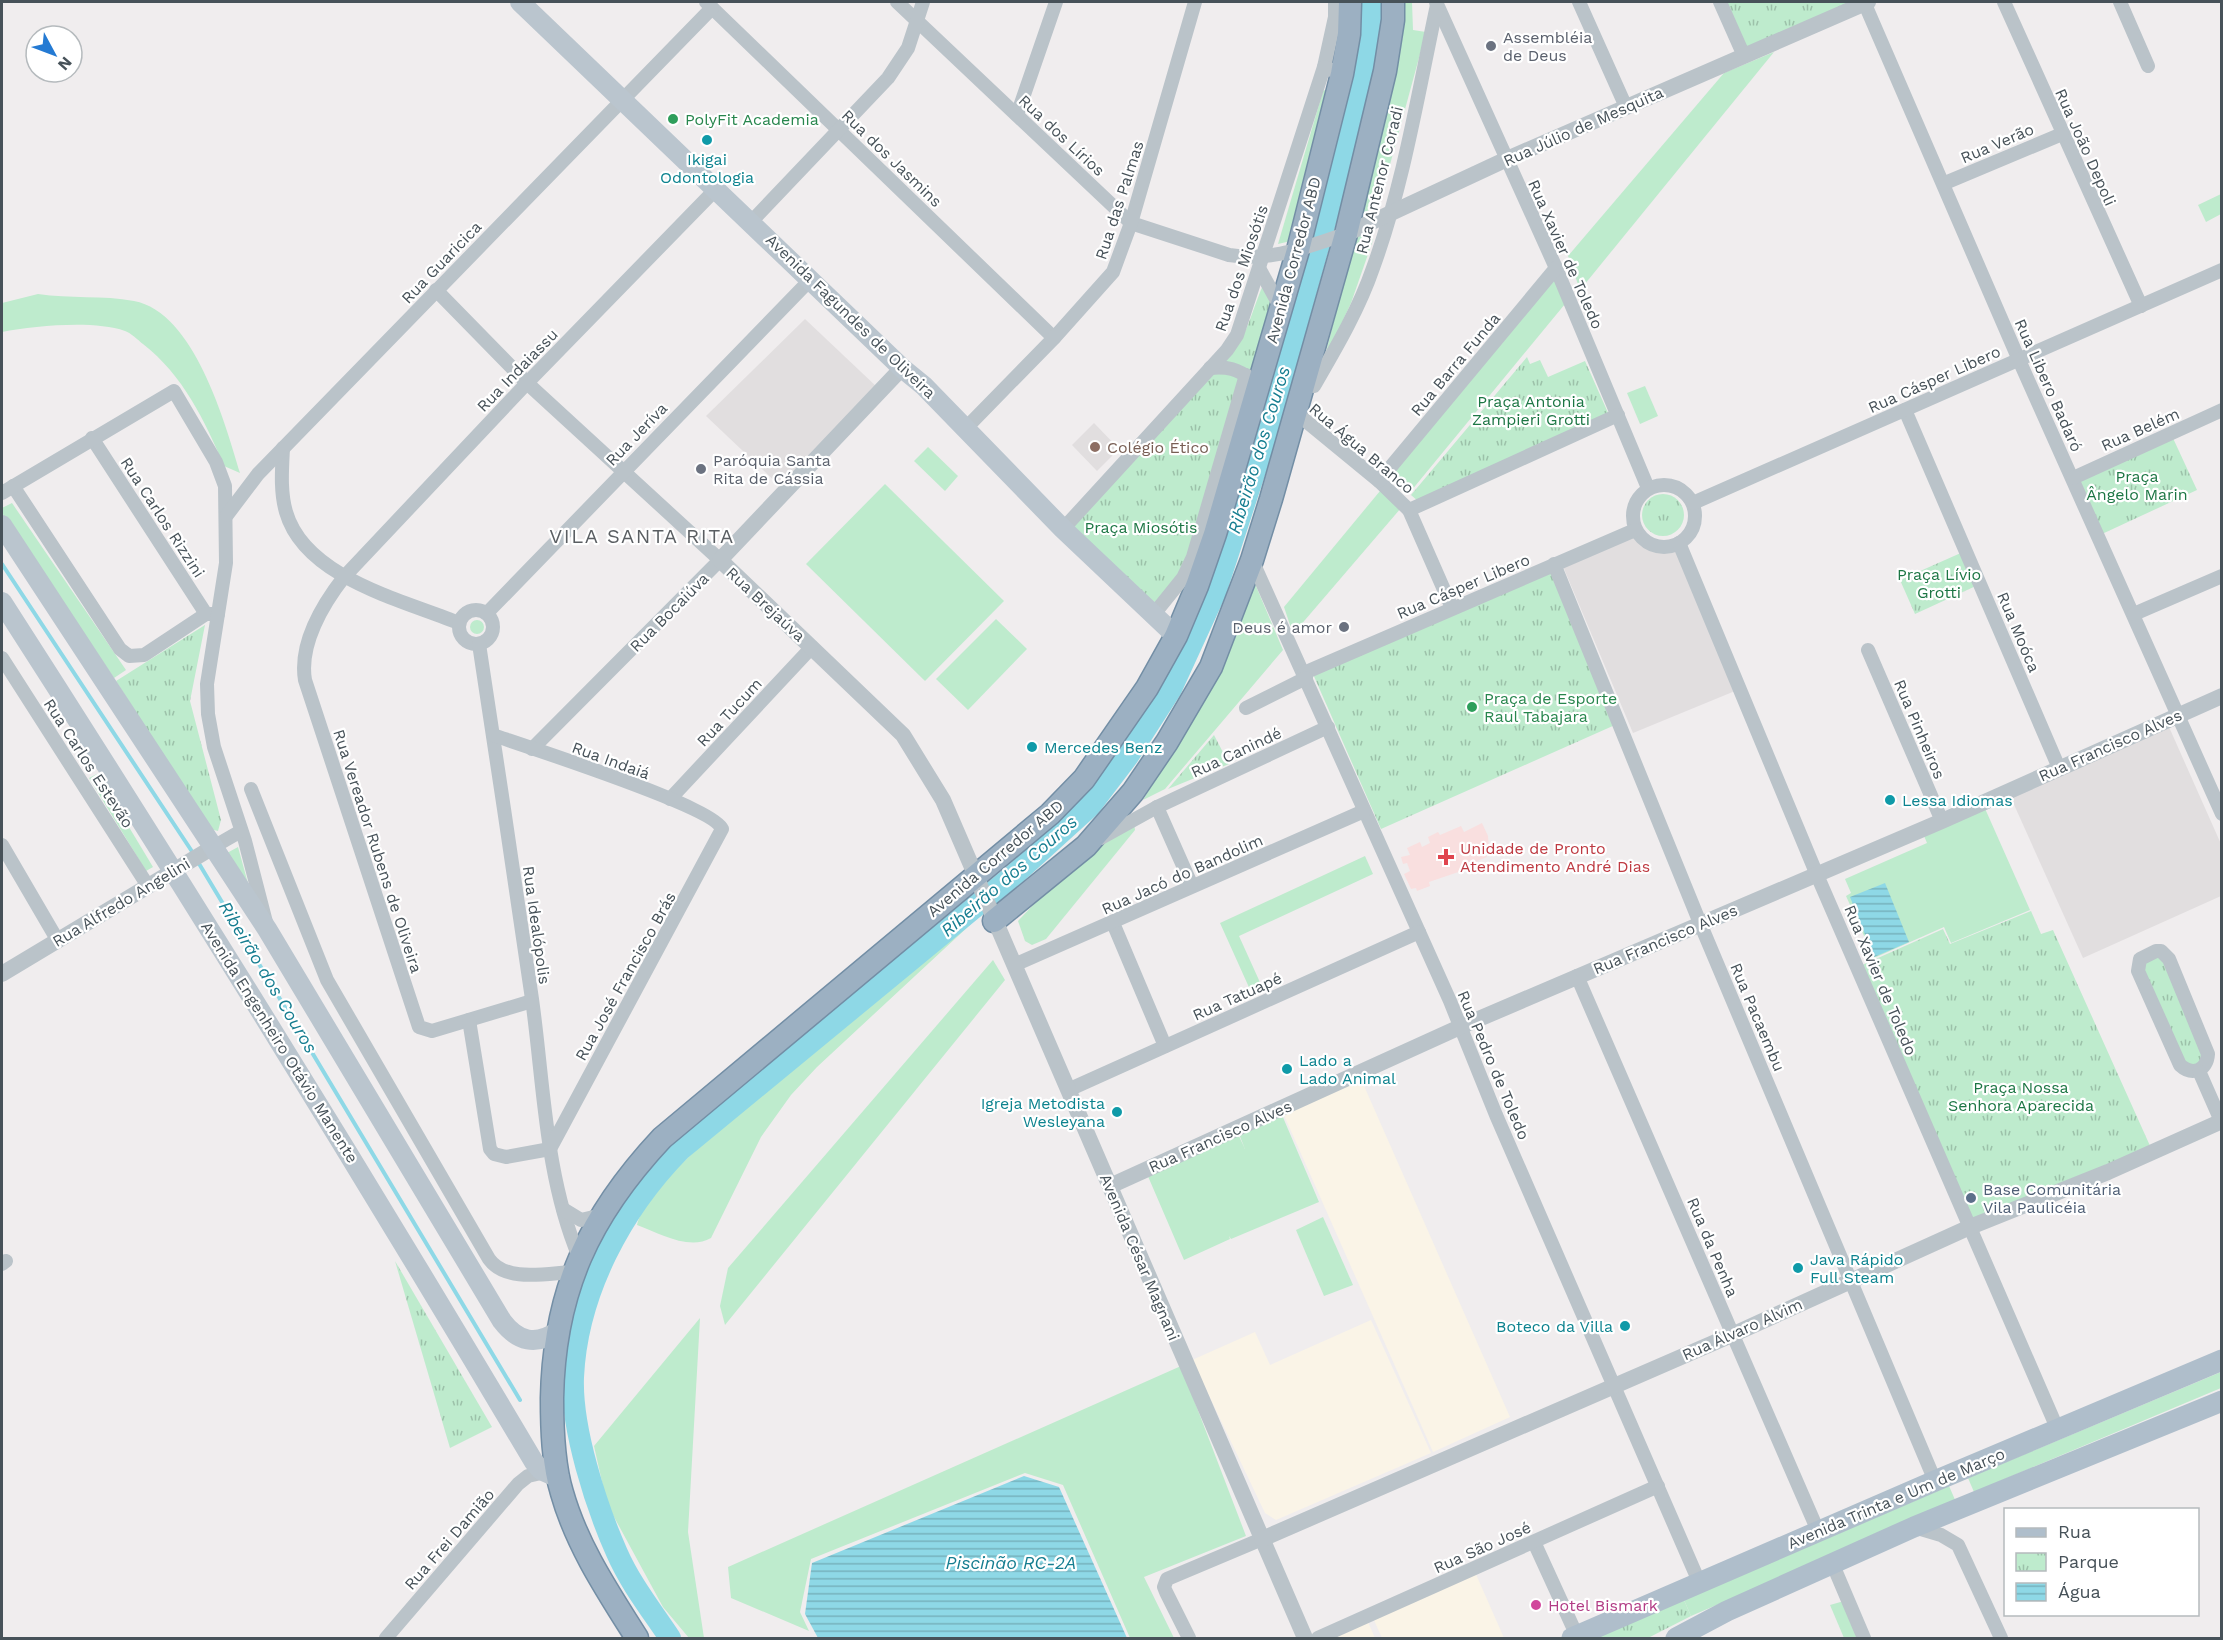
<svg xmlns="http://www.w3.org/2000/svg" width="2223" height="1640" font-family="'Work Sans',sans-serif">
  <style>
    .commercial { fill: #faf4e7 }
    .education { fill: #e1dedf }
    .medical { fill: #f9dfdf }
    .grass { fill: #beebcd }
    .park { fill: url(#park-tufts) }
    .water { fill: url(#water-rules) }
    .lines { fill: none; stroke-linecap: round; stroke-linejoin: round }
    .stream { stroke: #8ed8e6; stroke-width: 4 }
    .river { stroke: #8ed8e6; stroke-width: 22 }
    .trunk-casing { stroke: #738ea5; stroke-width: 25 }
    .minor { stroke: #bac3c9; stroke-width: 14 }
    .tertiary { stroke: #bac3c9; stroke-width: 16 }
    .secondary { stroke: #bac5ce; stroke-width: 20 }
    .primary { stroke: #afbecb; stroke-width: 21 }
    .trunk { stroke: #9cb0c2; stroke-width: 22 }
    .worship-dot { fill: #6b7280; stroke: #fff; stroke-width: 2 }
    .leisure-dot { fill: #2e9e5b; stroke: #fff; stroke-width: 2 }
    .culture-dot { fill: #0f9aa8; stroke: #fff; stroke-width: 2 }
    .education-dot { fill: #8d6e63; stroke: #fff; stroke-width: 2 }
    .health-dot { fill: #e0444e; stroke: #fff; stroke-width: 2 }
    .service-dot { fill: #5c6f8a; stroke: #fff; stroke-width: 2 }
    .hotel-dot { fill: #d1479c; stroke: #fff; stroke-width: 2 }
    .labels { text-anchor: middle; stroke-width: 4.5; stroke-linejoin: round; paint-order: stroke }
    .worship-label { font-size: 16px; fill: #5b616d; stroke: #fff; text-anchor: start }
    .leisure-label { font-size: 16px; fill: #27864d; stroke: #fff; text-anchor: start }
    .street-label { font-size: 16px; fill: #475259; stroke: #fff }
    .culture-label { font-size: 16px; fill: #0d838f; stroke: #fff; text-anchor: start }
    .park-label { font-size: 16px; fill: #1c7644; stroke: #fff }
    .education-label { font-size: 16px; fill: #785e54; stroke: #fff; text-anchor: start }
    .health-label { font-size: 16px; fill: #be3a42; stroke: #fff; text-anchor: start }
    .service-label { font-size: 16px; fill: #4e5e75; stroke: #fff; text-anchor: start }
    .hotel-label { font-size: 16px; fill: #b23c85; stroke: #fff; text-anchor: start }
    .water-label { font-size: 18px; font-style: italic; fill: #157d90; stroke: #fff }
    .quarter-label { font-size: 20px; letter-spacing: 1.5px; fill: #5a5e62; stroke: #fff }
  </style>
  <defs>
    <pattern id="park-tufts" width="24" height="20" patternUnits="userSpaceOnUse" patternTransform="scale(1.5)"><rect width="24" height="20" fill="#beebcd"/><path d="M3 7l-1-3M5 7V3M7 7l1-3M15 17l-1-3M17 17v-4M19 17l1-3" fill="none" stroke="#9cc1a9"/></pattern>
    <pattern id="water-rules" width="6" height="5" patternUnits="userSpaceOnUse" patternTransform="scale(1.5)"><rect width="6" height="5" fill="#8ed8e6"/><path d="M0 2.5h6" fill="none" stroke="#76b2bd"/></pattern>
  </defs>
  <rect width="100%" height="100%" fill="#f0edee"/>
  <!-- commercial -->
  <g class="commercial">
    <path d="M1361,1079L1510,1417L1433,1452L1283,1113Z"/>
    <path d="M1371,1320L1431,1453L1276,1520L1265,1513L1192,1360L1255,1332L1270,1365Z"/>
    <path d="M1475,1572L1504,1638H1382L1373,1618Z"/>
    <path d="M1368,1622L1375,1638H1330Z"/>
  </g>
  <!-- education -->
  <g class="education">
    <path d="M805,319L878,388L782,488L706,416Z"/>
    <path d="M1094,423L1119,449L1097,471L1072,445Z"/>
    <path d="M1634,535L1652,549L1666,552L1677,549L1735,691L1633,733L1562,564Z"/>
    <path d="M2169,727L2221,844V896L2083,958L2011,798Z"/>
  </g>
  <!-- medical -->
  <path class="medical" d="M1482,823L1488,836L1489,849L1484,851L1487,857L1477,861L1479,865L1429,882L1430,886L1417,891L1416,888L1411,889L1404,874L1410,871L1407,863L1403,864L1401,857L1410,855L1407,848L1420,842L1422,847L1430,843L1428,837L1438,832L1440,835L1461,826L1464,832Z"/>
  <!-- grass -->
  <g class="grass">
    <path d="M1403,2H1412L1413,30L1426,32L1379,205L1363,213L1403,36Z"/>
    <path d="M1774,52L1580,290L1568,256L1724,73Z"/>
    <path d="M1327,89L1330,91L1295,240L1278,244L1323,91Z"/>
    <path d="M2221,194V214L2206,222L2198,205Z"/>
    <path d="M1366,231L1372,235L1373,240L1351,303L1323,364L1355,238Z"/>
    <path d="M1552,274L1565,304L1411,491L1390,474Z"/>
    <path d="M38,294C70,299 103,295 134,301C194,312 225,422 240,473L224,466C205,421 183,375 143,344C138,340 131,333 125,331C93,320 35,326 2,332V303Z"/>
    <path d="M1645,386L1658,416L1640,424L1627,393Z"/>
    <path d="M928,447L958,476L945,491L914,461Z"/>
    <path d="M885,484L1004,601L925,681L806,564Z"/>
    <path d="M1380,491L1401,508L1293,634L1284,607Z"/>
    <path d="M12,503L126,670L114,678L2,513V508Z"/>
    <path d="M1253,579L1283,650L1165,789L1143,800L1174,749Z"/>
    <path d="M996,619L1027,649L968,710L936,679Z"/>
    <path d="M97,774L153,867L146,871L89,778Z"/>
    <path d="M1983,804L2030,910L1951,943L1944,927L1874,958L1846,896L1851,893L1845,879L1927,843L1922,831Z"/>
    <path d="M1134,823L1135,830L1046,939L1032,945L1025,941L1018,921C1053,883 1091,852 1134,823Z"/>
    <path d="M238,847L249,887L227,853Z"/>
    <path d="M1365,856L1373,874L1239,936L1263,989L1252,994L1220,923Z"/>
    <path d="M966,919L971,924L817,1067L791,1095L761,1137L711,1238C689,1251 659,1233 637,1225C649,1177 758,1100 798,1066C855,1018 910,968 966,919Z"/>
    <path d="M993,960L1005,980L725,1325L720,1306L728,1268Z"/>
    <path d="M1282,1115L1319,1202L1231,1239L1229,1236L1230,1239L1184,1260L1147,1174L1238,1134L1245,1149L1239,1134Z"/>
    <path d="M1323,1217L1353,1285L1324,1296L1296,1230Z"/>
    <path d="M700,1318L688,1532L704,1638H689L663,1607L607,1504L594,1446Z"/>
    <path d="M1181,1366L1246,1536L1144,1577L1174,1638H1130L1063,1485L1025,1473L811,1559L800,1612L809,1631L731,1598L728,1567Z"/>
    <path d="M2221,1372V1388L1974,1492L1968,1478Z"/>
    <path d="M1949,1486L1956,1502L1691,1616L1684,1600Z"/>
    <path d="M1844,1601L1860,1638H1844L1830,1605Z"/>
  </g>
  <!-- park -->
  <g class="park">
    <path d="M1725,2H1853L1747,50Z"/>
    <path d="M1263,285L1272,302L1249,377L1219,366C1246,345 1250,315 1263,285Z"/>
    <path d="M1527,357L1530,364L1540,360L1548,377L1585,361L1609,415L1419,502L1411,495Z"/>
    <path d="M1211,371L1243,377L1187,555L1179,576L1154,611L1068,529Z"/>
    <path d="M2172,436L2197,490L2102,534L2077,480Z"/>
    <circle cx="1663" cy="515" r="21"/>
    <path d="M1963,552L1978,585L1915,614L1900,580Z"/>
    <path d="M1552,572L1615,725L1381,829L1313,674Z"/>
    <circle cx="477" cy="627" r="7"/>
    <path d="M205,625L190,701L221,820L218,831L210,829L116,681Z"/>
    <path d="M1214,735L1229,764L1168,789Z"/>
    <path d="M2031,911L2041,934L2053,930L2151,1148L1973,1226L1860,966L1943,929L1950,944Z"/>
    <path d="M2160,954L2208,1060L2187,1069L2140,963Z"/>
    <path d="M395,1261L492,1427L450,1448Z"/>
    <path d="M1684,1600L1691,1616L1648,1638H1593Z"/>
  </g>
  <!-- water -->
  <g class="water">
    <path d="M1885,883L1909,942L1874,957L1850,897Z"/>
    <path d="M1024,1476L1059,1487L1127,1638H818L805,1614L812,1563Z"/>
  </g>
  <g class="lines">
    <!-- stream -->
    <g class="stream">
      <path d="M2,564L193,853"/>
      <path d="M198,862L520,1400"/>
    </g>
    <!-- river -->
    <path class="river" d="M670,1638C652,1611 630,1583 617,1553C596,1506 571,1428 573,1377C577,1292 622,1209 680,1150L1015,874L1090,806L1128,756L1171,689L1215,593L1263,446L1358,103L1366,61L1372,2"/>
    <!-- trunk casing -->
    <g class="trunk-casing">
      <g id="trunk">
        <path d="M994,921L1086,846L1133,792L1167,742L1211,667L1252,560L1271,499L1346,234L1385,71L1393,20V2"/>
        <path d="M637,1638C608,1592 577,1546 562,1493C553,1464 552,1429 552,1398C554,1291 589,1216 662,1138L1050,814L1084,779L1147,688L1176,636L1197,586L1215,534L1298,250L1342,74L1349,34L1350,2"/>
      </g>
    </g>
    <!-- minor -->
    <g class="minor">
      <path d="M706,2L1054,338"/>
      <path d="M897,2L1131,223L1229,255C1272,262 1306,247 1346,234"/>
      <path d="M1436,2L1556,268L1648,488"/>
      <path d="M1579,2L1626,107"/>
      <path d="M1720,2L1744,56"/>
      <path d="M1864,2L2019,360L2222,814"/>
      <path d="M2004,2L2141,306"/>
      <path d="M2120,2L2148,66"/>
      <path d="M1324,67L1335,17V2"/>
      <path d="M1017,115L1056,2"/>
      <path d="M1945,183L2062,134"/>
      <path d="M751,222L888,78L908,48L923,2"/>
      <path d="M1260,270L1281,308"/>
      <path d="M436,290L527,383L720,560L532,749"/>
      <path d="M1210,368C1227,366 1238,369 1252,380"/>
      <path d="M1314,386C1336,348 1359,309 1373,268C1404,183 1418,93 1437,5"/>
      <path d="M1905,410L2059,768"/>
      <path d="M1295,412L1379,481L1409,510L1452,608"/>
      <path d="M967,427L1054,338L1113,272L1131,223L1195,2"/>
      <path d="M92,438L206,614"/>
      <path d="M283,448C282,469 280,491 286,512C305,578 403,600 459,623"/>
      <path d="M2073,478L2222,410"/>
      <path d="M1379,481L1556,268"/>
      <circle cx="1664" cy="516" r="31"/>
      <path d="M13,486L120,649L129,656L144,655L206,614H218"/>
      <path d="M2,493L174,391L216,462L225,486L226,563L207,684L208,714L214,747L245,841L266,922"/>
      <path d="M1693,503L2222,270"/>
      <path d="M1409,510L1618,415"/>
      <path d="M227,515L258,474L712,8"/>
      <path d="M1063,529L1227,350L1237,335L1324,67L1342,74"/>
      <path d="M1679,543L1817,875L2057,1428"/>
      <path d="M1252,560L1450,1001L1496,1115L1700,1584"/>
      <path d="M1554,564L1700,923L1935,1481"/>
      <circle cx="476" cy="627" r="17"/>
      <path d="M487,613L811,279"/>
      <path d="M1154,614L1183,578L1193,557L1246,375"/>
      <path d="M2134,614L2222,576"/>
      <path d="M479,644C497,762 515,881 532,999C544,1085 545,1176 579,1257"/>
      <path d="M1868,650L1942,821"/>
      <path d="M2,658L148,886"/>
      <path d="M1304,673L1635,530"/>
      <path d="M1246,708L1306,678"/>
      <path d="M251,789L327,980L489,1259C506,1283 548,1273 573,1272"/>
      <path d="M670,799L812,647"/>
      <path d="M1157,807L1192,886"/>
      <path d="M1101,838L1157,807L1328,727"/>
      <path d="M2,845L58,941"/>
      <path d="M215,846L241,831"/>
      <path d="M1113,923L1165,1046"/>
      <path d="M2156,951H2161L2169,959L2208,1054C2207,1071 2192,1076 2180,1065L2138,971L2140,959Z"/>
      <path d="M1014,965L1364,811"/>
      <path d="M1577,976L1818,1531"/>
      <path d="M532,1001L432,1031L419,1027L305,680C299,644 323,604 344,577L527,383L717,188"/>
      <path d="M469,1020L490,1149L494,1154L506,1157L550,1149L722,829C714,807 525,746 493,735"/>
      <path d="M2199,1071L2221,1121"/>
      <path d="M1068,1090L1419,932"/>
      <path d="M563,1209L581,1220L602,1215"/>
      <path d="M2,1264L6,1261"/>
      <path d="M1914,1527L1941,1535L1958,1545L2001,1638"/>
      <path d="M1534,1542L1577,1636"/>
      <path d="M1833,1565L1864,1638"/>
      <path d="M386,1638L518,1484L528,1476L545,1472"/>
      <path d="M1189,1638L1166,1592L1164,1587L1167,1579L1262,1539"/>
      <path d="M1318,1638L1658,1486"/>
    </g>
    <!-- tertiary -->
    <g class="tertiary">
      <path d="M1346,234L1507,159L1868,2"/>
      <path d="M902,368L720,560L903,735L943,800L1305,1638"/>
      <path d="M2,974L215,846"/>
      <path d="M1110,1186L1460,1027L1942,821L2222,696"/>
      <path d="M1262,1539L1734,1334L1970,1227L2108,1172L2222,1121"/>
    </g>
    <!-- secondary -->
    <g class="secondary">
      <path d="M520,2L902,368L924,386L1063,529L1176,636"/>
      <path d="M2,525L267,929L502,1321C518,1342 536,1346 558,1331"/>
      <path d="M2,602C184,885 362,1172 534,1462L541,1470L559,1478"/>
    </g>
    <!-- primary -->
    <g class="primary">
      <path d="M1572,1638L1935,1481L2222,1360"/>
      <path d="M1676,1638L1727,1611L1914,1527L2222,1401"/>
    </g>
    <!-- trunk -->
    <use href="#trunk" class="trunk"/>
  </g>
  <!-- markers -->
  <g class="worship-dot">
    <circle cx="1491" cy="46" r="6"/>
    <circle cx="701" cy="469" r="6"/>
    <circle cx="1344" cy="627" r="6"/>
  </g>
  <g class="leisure-dot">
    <circle cx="673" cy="119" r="6"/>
    <circle cx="1472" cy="707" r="6"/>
  </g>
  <g class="culture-dot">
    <circle cx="707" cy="140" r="6"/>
    <circle cx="1032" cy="747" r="6"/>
    <circle cx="1890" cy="800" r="6"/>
    <circle cx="1287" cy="1069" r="6"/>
    <circle cx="1117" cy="1112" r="6"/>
    <circle cx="1798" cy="1268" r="6"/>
    <circle cx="1625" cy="1326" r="6"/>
  </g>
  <circle class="education-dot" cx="1095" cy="447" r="6"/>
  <path class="health-dot" d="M1443 848h6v6h6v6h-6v6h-6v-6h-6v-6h6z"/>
  <circle class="service-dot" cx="1971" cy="1198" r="6"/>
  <circle class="hotel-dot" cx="1536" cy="1605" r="6"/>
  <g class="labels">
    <!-- worship labels -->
    <g class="worship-label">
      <text x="1503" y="43">Assembléia<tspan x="1503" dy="18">de Deus</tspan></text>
      <text x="713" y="466">Paróquia Santa<tspan x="713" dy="18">Rita de Cássia</tspan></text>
      <text x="1332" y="633" text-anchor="end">Deus é amor</text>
    </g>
    <!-- leisure labels -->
    <g class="leisure-label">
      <text x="685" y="125">PolyFit Academia</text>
      <text x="1484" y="704">Praça de Esporte<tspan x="1484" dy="18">Raul Tabajara</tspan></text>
    </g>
    <!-- street labels -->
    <g class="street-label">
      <text transform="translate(1583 126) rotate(-24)" y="6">Rua Júlio de Mesquita</text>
      <text transform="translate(1062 135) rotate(43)" y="6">Rua dos Lírios</text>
      <text transform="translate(1997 143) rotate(-23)" y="6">Rua Verão</text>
      <text transform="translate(2086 147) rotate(66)" y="6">Rua João Depoli</text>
      <text transform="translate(892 158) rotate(44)" y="6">Rua dos Jasmins</text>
      <text transform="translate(1379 180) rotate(-76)" y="6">Rua Antenor Coradi</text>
      <text transform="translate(1119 200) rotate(-72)" y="6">Rua das Palmas</text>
      <text transform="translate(1566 254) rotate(66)" y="6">Rua Xavier de Toledo</text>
      <text transform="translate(1293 260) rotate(-75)" y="6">Avenida Corredor ABD</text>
      <text transform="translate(441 262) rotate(-46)" y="6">Rua Guaricica</text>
      <text transform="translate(1241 268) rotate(-71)" y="6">Rua dos Miosótis</text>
      <text transform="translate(851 316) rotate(44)" y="6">Avenida Fagundes de Oliveira</text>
      <text transform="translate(1455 364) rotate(-50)" y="6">Rua Barra Funda</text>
      <text transform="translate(517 370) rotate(-46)" y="6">Rua Indaiassu</text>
      <text transform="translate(1934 379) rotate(-24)" y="6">Rua Cásper Libero</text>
      <text transform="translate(2049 385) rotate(66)" y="6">Rua Libero Badaró</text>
      <text transform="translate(2140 429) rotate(-24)" y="6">Rua Belém</text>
      <text transform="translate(636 434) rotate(-46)" y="6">Rua Jeríva</text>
      <text transform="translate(1362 448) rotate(40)" y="6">Rua Água Branco</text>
      <text transform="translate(163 517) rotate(57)" y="6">Rua Carlos Rizzini</text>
      <text transform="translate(1463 586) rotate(-23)" y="6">Rua Cásper Libero</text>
      <text transform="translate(766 604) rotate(43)" y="6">Rua Brejaúva</text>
      <text transform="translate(669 612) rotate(-45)" y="6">Rua Bocaiúva</text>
      <text transform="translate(2019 632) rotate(67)" y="6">Rua Moóca</text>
      <text transform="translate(729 712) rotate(-47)" y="6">Rua Tucum</text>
      <text transform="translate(1920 729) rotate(67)" y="6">Rua Pinheiros</text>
      <text transform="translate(2110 745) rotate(-24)" y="6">Rua Francisco Alves</text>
      <text transform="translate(1236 752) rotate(-25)" y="6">Rua Canindé</text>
      <text transform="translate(611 760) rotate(20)" y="6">Rua Indaiá</text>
      <text transform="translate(89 763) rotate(57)" y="6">Rua Carlos Estevão</text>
      <text transform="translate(378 851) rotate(72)" y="6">Rua Vereador Rubens de Oliveira</text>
      <text transform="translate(995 858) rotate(-40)" y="6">Avenida Corredor ABD</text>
      <text transform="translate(1182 874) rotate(-24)" y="6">Rua Jacó do Bandolim</text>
      <text transform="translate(121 902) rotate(-31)" y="6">Rua Alfredo Angelini</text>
      <text transform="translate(537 925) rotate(82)" y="6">Rua Idealópolis</text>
      <text transform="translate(1665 939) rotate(-23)" y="6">Rua Francisco Alves</text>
      <text transform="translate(625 976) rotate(-61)" y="6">Rua José Francisco Brás</text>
      <text transform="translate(1881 980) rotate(67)" y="6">Rua Xavier de Toledo</text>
      <text transform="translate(1237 996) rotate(-24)" y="6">Rua Tatuapé</text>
      <text transform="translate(1758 1017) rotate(67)" y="6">Rua Pacaembu</text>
      <text transform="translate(280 1042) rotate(58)" y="6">Avenida Engenheiro Otávio Manente</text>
      <text transform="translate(1494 1065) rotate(67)" y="6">Rua Pedro de Toledo</text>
      <text transform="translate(1220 1136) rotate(-24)" y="6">Rua Francisco Alves</text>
      <text transform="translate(1713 1247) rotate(67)" y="6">Rua da Penha</text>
      <text transform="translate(1140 1257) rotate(67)" y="6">Avenida César Magnani</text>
      <text transform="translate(1742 1329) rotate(-24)" y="6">Rua Álvaro Alvim</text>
      <text transform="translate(1896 1498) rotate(-23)" y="6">Avenida Trinta e Um de Março</text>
      <text transform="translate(449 1539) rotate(-49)" y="6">Rua Frei Damião</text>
      <text transform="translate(1482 1547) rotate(-24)" y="6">Rua São José</text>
    </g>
    <!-- culture labels -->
    <g class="culture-label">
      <text x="707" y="165" text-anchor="middle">Ikigai<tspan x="707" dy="18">Odontologia</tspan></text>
      <text x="1044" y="753">Mercedes Benz</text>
      <text x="1902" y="806">Lessa Idiomas</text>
      <text x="1299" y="1066">Lado a<tspan x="1299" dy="18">Lado Animal</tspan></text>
      <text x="1105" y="1109" text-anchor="end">Igreja Metodista<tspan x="1105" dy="18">Wesleyana</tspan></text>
      <text x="1810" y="1265">Java Rápido<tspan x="1810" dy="18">Full Steam</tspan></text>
      <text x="1613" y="1332" text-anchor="end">Boteco da Villa</text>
    </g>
    <!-- park labels -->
    <g class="park-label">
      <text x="1531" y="407">Praça Antonia<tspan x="1531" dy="18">Zampieri Grotti</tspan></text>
      <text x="2137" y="482">Praça<tspan x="2137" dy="18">Ângelo Marin</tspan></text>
      <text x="1141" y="533">Praça Miosótis</text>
      <text x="1939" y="580">Praça Lívio<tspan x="1939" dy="18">Grotti</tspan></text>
      <text x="2021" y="1093">Praça Nossa<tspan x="2021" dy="18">Senhora Aparecida</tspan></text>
    </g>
    <!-- education labels -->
    <g class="education-label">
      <text x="1107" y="453">Colégio Ético</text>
    </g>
    <!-- health labels -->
    <g class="health-label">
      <text x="1460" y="854">Unidade de Pronto<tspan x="1460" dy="18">Atendimento André Dias</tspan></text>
    </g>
    <!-- service labels -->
    <g class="service-label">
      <text x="1983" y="1195">Base Comunitária<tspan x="1983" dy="18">Vila Paulicéia</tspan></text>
    </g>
    <!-- hotel labels -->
    <g class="hotel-label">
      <text x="1548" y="1611">Hotel Bismark</text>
    </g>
    <!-- water labels -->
    <g class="water-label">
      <text transform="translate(1259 450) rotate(-73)" y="6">Ribeirão dos Couros</text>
      <text transform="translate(1009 876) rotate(-41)" y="6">Ribeirão dos Couros</text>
      <text transform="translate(268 977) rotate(59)" y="6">Ribeirão dos Couros</text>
      <text x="1011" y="1569">Piscinão RC-2A</text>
    </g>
    <!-- quarter labels -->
    <g class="quarter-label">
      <text x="642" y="543">VILA SANTA RITA</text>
    </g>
  </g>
  <!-- border -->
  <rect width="2223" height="1640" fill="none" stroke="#475259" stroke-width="6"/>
  <!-- legend -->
  <rect x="2004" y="1508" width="195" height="108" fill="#ffffff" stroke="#b5babd" stroke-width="1.5"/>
  <rect x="2016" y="1528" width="30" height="9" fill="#afbecb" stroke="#b5babd" stroke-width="1.5"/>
  <text x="2058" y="1538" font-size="18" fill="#475259">Rua</text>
  <rect x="2016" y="1553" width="30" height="18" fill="url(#park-tufts)" stroke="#b5babd" stroke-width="1.5"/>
  <text x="2058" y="1568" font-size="18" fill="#475259">Parque</text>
  <rect x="2016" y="1583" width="30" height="18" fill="url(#water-rules)" stroke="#b5babd" stroke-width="1.5"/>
  <text x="2058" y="1598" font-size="18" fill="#475259">Água</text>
  <!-- north arrow -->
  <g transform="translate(54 54) rotate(131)"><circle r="28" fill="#ffffff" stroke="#b5babd" stroke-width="1.5"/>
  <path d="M0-4.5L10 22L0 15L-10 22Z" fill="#247ad3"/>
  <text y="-9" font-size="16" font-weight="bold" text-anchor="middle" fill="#475259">N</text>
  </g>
</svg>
